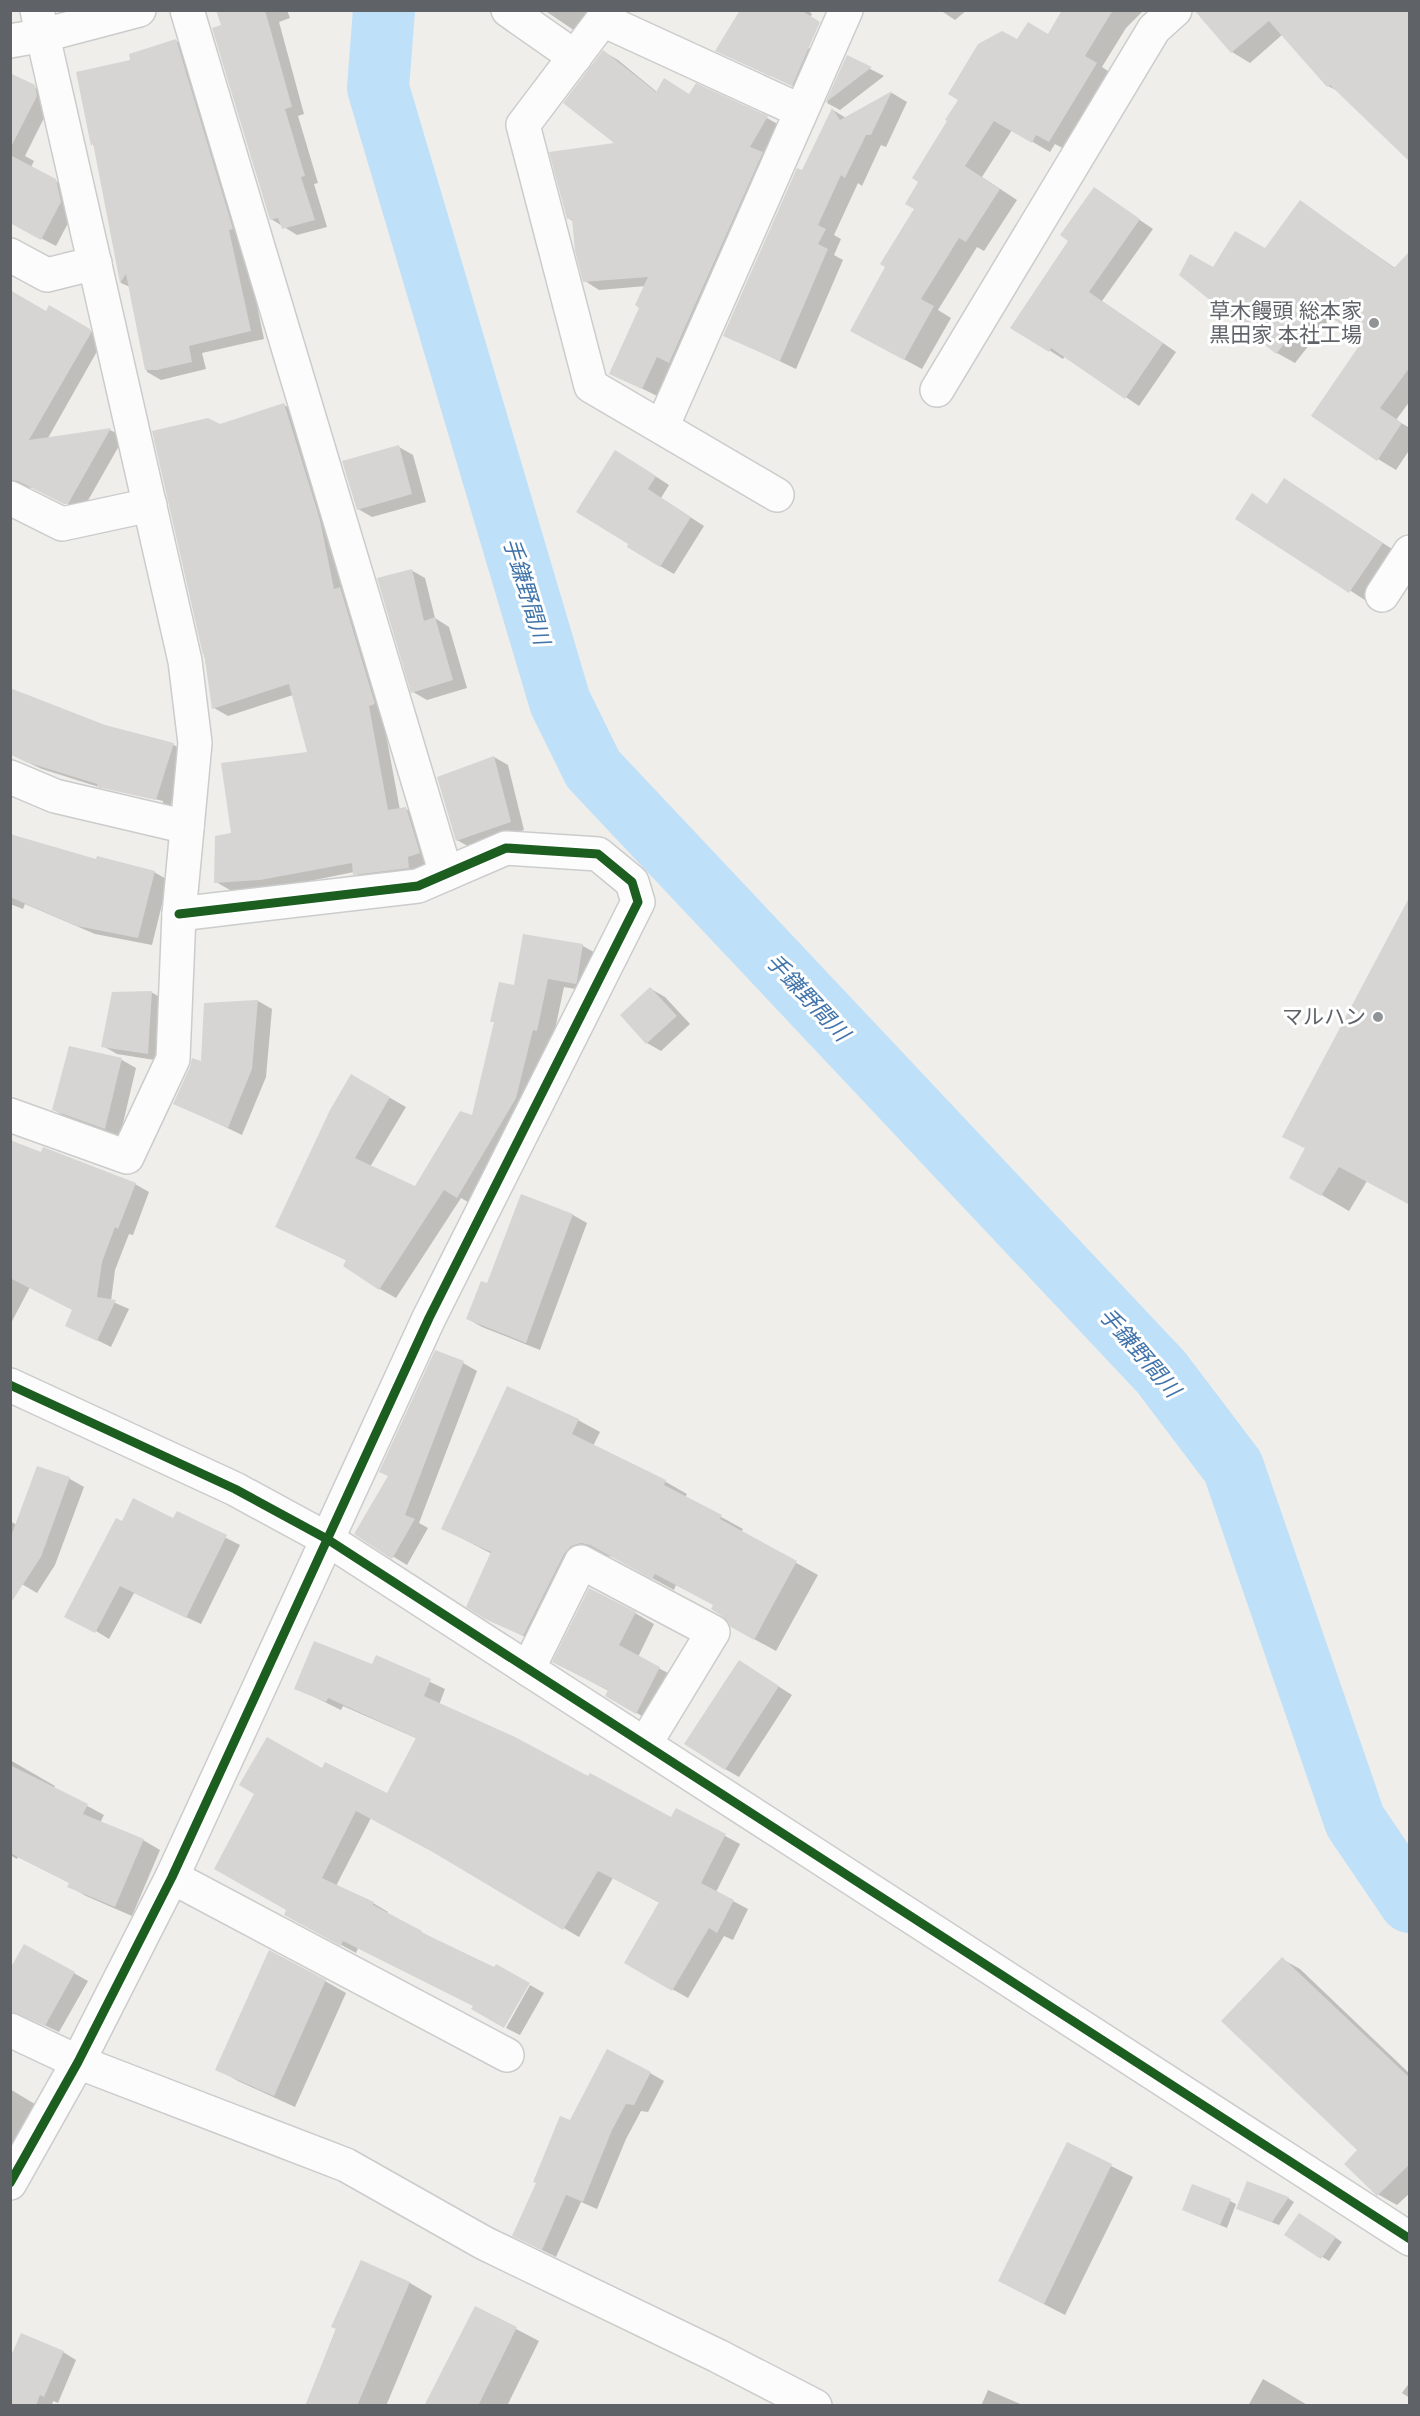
<svg xmlns="http://www.w3.org/2000/svg" width="1420" height="2416" font-family="Arial,'Noto Sans JP',sans-serif">
  <style>
    .shadow { fill: #0003 }
    .lines { fill: none; stroke-linecap: round; stroke-linejoin: round }
    .river { stroke: #bfe0f9; stroke-width: 62 }
    .building { fill: #d6d5d3 }
    .street-casing { stroke: #cbcccc; stroke-width: 36 }
    .street { stroke: #fdfcfc; stroke-width: 33 }
    .cycleway-casing { stroke: #fff; stroke-width: 13 }
    .cycleway { stroke: #1b5e20; stroke-width: 9 }
    .poi-dot { fill: #919496; stroke: #fff; stroke-width: 2 }
    .labels { text-anchor: middle; stroke-width: 6; stroke-linejoin: round; paint-order: stroke }
    .poi-label { font-size: 21px; fill: #5f6368; stroke: #fff; text-anchor: end }
    .water-label { font-size: 22px; font-style: italic; fill: #4174aa; stroke: #fff }
  </style>
  <rect width="100%" height="100%" fill="#efeeea"/>
  <!-- shadow -->
  <g class="shadow">
    <path d="M218,10H287L290,18L279,22L304,114L298,116L318,183L314,184L327,227L297,235L271,219Z"/>
    <path d="M544,10H602L581,35Z"/>
    <path d="M741,10H807L812,14L810,17L816,21L770,76L717,50Z"/>
    <path d="M940,10H967L955,20Z"/>
    <path d="M1063,10H1144L1126,28L1102,67L1114,75L1068,151L1055,144L1050,152L1012,130L982,177L1017,200L984,251L977,247L938,310L951,318L922,369L870,341L1017,41L1048,36Z"/>
    <path d="M1410,10L1340,92L1328,86L1283,34L1250,63L1232,52L1198,13Z"/>
    <path d="M176,41L190,49L243,238L264,339L202,353L206,369L161,380L147,372L130,287L121,283L95,146L93,145L78,73L132,61Z"/>
    <path d="M809,48L822,55L805,92L773,76Z"/>
    <path d="M604,52L618,60L657,92L690,96L767,118L781,126L657,396L611,373L641,307L646,286L599,290L585,281L573,221L568,218L617,144Z"/>
    <path d="M847,57L884,76L840,110L827,103Z"/>
    <path d="M10,75L49,95L51,104L25,156L34,161L31,167L70,189L75,210L56,246L10,222Z"/>
    <path d="M892,93L907,102L886,147L881,145L862,186L858,183L834,235L841,239L834,255L843,260L796,369L725,335L833,110L846,118Z"/>
    <path d="M1094,189L1153,229L1102,301L1176,352L1139,406L1065,356L1063,359L1013,327L1070,240Z"/>
    <path d="M1300,202L1395,268L1410,253V401L1396,420L1410,428V449L1396,470L1378,459L1365,340L1332,316L1295,363L1277,353L1181,275L1213,269L1265,250Z"/>
    <path d="M10,292L47,313L50,307L104,339L48,438L110,430L124,437L82,511L33,488L23,487L10,494Z"/>
    <path d="M284,405L298,413L382,713L400,810L406,809L420,817L433,861L422,865V876L369,882L354,872L275,888L230,890L216,882L233,834L309,753L293,695L228,716L214,708L204,654L154,433L220,425Z"/>
    <path d="M399,447L413,455L426,502L372,517L358,509Z"/>
    <path d="M630,460L669,485L661,498L704,526L674,574L660,566Z"/>
    <path d="M1285,480L1403,556L1371,604L1238,518L1252,495L1268,505Z"/>
    <path d="M411,570L425,578L435,618L449,627L467,688L427,700L413,692Z"/>
    <path d="M105,727L174,745L187,753L170,807L112,794L106,790L163,804V801L100,786L102,788L42,769L10,754Z"/>
    <path d="M494,757L508,765L524,830L471,848L457,840Z"/>
    <path d="M10,835L97,861L154,872L168,880L152,945L95,934L25,904L23,909L10,904Z"/>
    <path d="M524,935L583,946L599,955L592,992L564,987L553,1039H549L533,1106L473,1205L461,1198L396,1298L380,1289L348,1261L277,1227L352,1076L406,1107L370,1167L416,1188L474,1117L495,1023L492,1021L515,987Z"/>
    <path d="M651,989L665,997L690,1024L661,1051L647,1043Z"/>
    <path d="M151,992L165,1000L161,1061L117,1054L103,1046Z"/>
    <path d="M258,1001L272,1009L266,1077L242,1135L175,1103L202,1063L206,1005Z"/>
    <path d="M70,1047L122,1060L136,1068L120,1136L68,1118L54,1110Z"/>
    <path d="M1284,1137L1367,1181L1349,1211L1291,1177L1306,1149Z"/>
    <path d="M10,1141L42,1154L135,1184L149,1192L133,1235L129,1234L115,1270L111,1301L129,1309L111,1347L67,1325L74,1310L30,1287L10,1325Z"/>
    <path d="M522,1196L573,1215L587,1223L540,1350L482,1327L468,1319L488,1285Z"/>
    <path d="M463,1363L477,1371L419,1523L428,1528L407,1565L356,1534Z"/>
    <path d="M578,1420L600,1432L593,1446L666,1482L687,1494L685,1497L743,1529L741,1532L818,1575L776,1651L754,1639L715,1605L676,1585L674,1590L613,1557L602,1555L545,1647L486,1617L492,1554L442,1528Z"/>
    <path d="M38,1468L70,1479L84,1487L55,1565L37,1593L10,1577V1521L17,1525Z"/>
    <path d="M177,1513L240,1545L201,1624L134,1593L109,1639L96,1631L122,1523L174,1520Z"/>
    <path d="M635,1613L654,1624L638,1657L679,1679L656,1724L607,1696L609,1691L554,1662Z"/>
    <path d="M377,1657L445,1689L439,1705L672,1819L677,1810L740,1844L716,1892L748,1909L733,1940L724,1936L688,1998L626,1963L660,1903L613,1878L579,1937L443,1857L371,1818L336,1886L373,1903L388,1912L387,1914L436,1940L474,2006L358,1948L356,1953L301,1923L323,1770L388,1795L418,1739L343,1706L341,1710L296,1688L372,1666Z"/>
    <path d="M753,1670L792,1695L739,1777L725,1769Z"/>
    <path d="M10,1760L55,1786L54,1788L104,1815L100,1823L143,1840L160,1850L132,1916L86,1896L69,1886L70,1883L18,1857L17,1859L10,1855Z"/>
    <path d="M25,1946L88,1981L59,2032L10,2009Z"/>
    <path d="M1282,1959L1300,1969L1410,2074V2193L1397,2205L1372,2191L1359,2150Z"/>
    <path d="M325,1981L346,1993L295,2107L238,2081L217,2069Z"/>
    <path d="M530,1985L544,1993L520,2035L506,2028Z"/>
    <path d="M650,2073L664,2081L648,2112L641,2111L626,2139L597,2209L581,2202L556,2257L528,2243L571,2122Z"/>
    <path d="M10,2089L38,2106L10,2152Z"/>
    <path d="M1067,2144L1133,2177L1065,2315L999,2281Z"/>
    <path d="M1288,2198L1294,2202L1279,2225L1245,2212Z"/>
    <path d="M1230,2201L1236,2204L1227,2228L1190,2213Z"/>
    <path d="M1306,2218L1342,2242L1329,2261L1286,2234Z"/>
    <path d="M362,2262L410,2283L432,2296L386,2406H306Z"/>
    <path d="M476,2308L539,2341L507,2406H426Z"/>
    <path d="M63,2352L76,2360L58,2403L53,2401L52,2406H10Z"/>
    <path d="M1263,2379L1277,2387L1309,2406H1248Z"/>
    <path d="M1410,2382V2398L1402,2393Z"/>
    <path d="M988,2390L1025,2406H981Z"/>
  </g>
  <g class="lines">
    <!-- river -->
    <path class="river" d="M384,10L378,88L560,702L593,769L1161,1372L1233,1467L1355,1821L1410,1902"/>
  </g>
  <!-- building -->
  <g class="building">
    <path d="M216,10H265L292,107L285,109L305,176L301,177L315,220L282,229L278,218L270,220L212,28L221,25Z"/>
    <path d="M740,10H801L820,22L792,86L715,51Z"/>
    <path d="M1062,10H1113L1085,56L1097,63L1049,142L1036,135L1032,143L994,121L965,166L1000,189L966,242L959,238L921,299L934,306L904,360L850,331L885,267L880,264L914,209L905,204L918,182L912,178L947,121L945,120L958,100L948,94L978,44L1002,31L1017,39L1028,22L1048,34Z"/>
    <path d="M1194,10H1410V162L1330,85L1327,87L1269,21L1231,53Z"/>
    <path d="M176,39L233,229L229,230L251,331L189,346L192,362L157,370H145L126,274L120,283L93,143L91,146L76,72L130,60L129,54Z"/>
    <path d="M603,50L656,92L664,78L689,94L696,83L768,116L750,147L763,152L669,363L657,357L642,389L609,374L639,308L635,305L648,277L583,282L575,251L572,219H567L549,152L614,143L563,103Z"/>
    <path d="M847,55L872,67L825,103Z"/>
    <path d="M10,73L35,85L37,96L10,149Z"/>
    <path d="M892,91L871,135H866L845,178L841,175L818,225L826,229L818,244L828,249L780,361L723,336L797,168L802,170L832,108L840,120Z"/>
    <path d="M10,155L56,179L61,202L41,240L10,223Z"/>
    <path d="M1094,187L1140,219L1089,292L1163,343L1125,399L1051,348L1049,352L1010,328L1068,241L1060,235Z"/>
    <path d="M1300,200L1394,268L1410,251V367L1380,408L1402,423L1377,461L1311,416L1363,340L1315,306L1276,354L1179,275L1190,254L1213,267L1235,231L1265,248Z"/>
    <path d="M10,290L46,311L49,305L90,329L91,333L29,440L111,428L68,504H64L18,481L10,480Z"/>
    <path d="M284,403L320,520L334,589L340,587L375,704L369,706L388,810L406,807L420,853L408,857L409,868L353,875L352,863L260,880L214,883L215,836L231,833L221,763L307,752L289,684L212,709L204,653L203,655L152,431L208,418L220,424Z"/>
    <path d="M399,445L412,494L357,510L342,461Z"/>
    <path d="M615,450L656,476L648,489L691,517L660,567L627,547L628,544L576,512Z"/>
    <path d="M1284,478L1383,543L1349,593L1235,519L1252,493L1267,504Z"/>
    <path d="M412,569L424,621L435,617L453,680L411,693L377,578Z"/>
    <path d="M10,688L105,725L174,743L156,800L97,787V784L26,762L10,754Z"/>
    <path d="M494,756L511,822L456,841L437,777Z"/>
    <path d="M10,834L96,859L97,856L155,871L138,938L77,926L10,897Z"/>
    <path d="M1410,896V1205L1339,1167L1321,1196L1289,1178L1305,1148L1282,1137Z"/>
    <path d="M523,934L583,944L577,981L576,984L548,979L537,1031L533,1030L516,1098L457,1198L444,1190L379,1290L343,1266L346,1260L275,1227L330,1110L351,1074L390,1097L355,1158L415,1186L460,1111L472,1115L494,1022H490L499,982L514,985Z"/>
    <path d="M650,987L677,1016L646,1044L620,1015Z"/>
    <path d="M152,991L148,1054L101,1047L112,992Z"/>
    <path d="M258,1000L252,1069L228,1128L173,1104L190,1067L192,1058L201,1061L204,1003Z"/>
    <path d="M69,1046L122,1058L105,1129L52,1110Z"/>
    <path d="M10,1140L41,1152L43,1147L136,1183L118,1229L115,1227L102,1262L97,1297L116,1300L97,1341L65,1326L72,1310L10,1278Z"/>
    <path d="M521,1194L573,1214L526,1343L466,1319L481,1281L487,1283Z"/>
    <path d="M435,1350L464,1361L405,1515L415,1519L392,1559L354,1534L388,1476L379,1472Z"/>
    <path d="M507,1386L579,1419L572,1434L666,1480L664,1485L722,1515L720,1519L797,1561L754,1640L731,1627L722,1616L711,1609L713,1605L655,1574L652,1579L590,1545L581,1543L571,1546L564,1554L523,1636L485,1619L466,1607L491,1552L441,1529Z"/>
    <path d="M37,1466L70,1477L41,1557L10,1604V1539Z"/>
    <path d="M133,1498L173,1518L177,1511L227,1535L186,1618L120,1586L95,1633L64,1617L116,1518L122,1521Z"/>
    <path d="M589,1588L636,1612L619,1645L660,1667L636,1714L605,1696L608,1690L552,1662Z"/>
    <path d="M314,1641L372,1664L376,1655L431,1679L424,1696L515,1737L588,1776L590,1773L671,1817L676,1808L726,1834L701,1883L734,1900L717,1933L709,1928L672,1991L624,1963L659,1902L598,1871L563,1930L431,1851L356,1811L322,1878L374,1902L373,1905L422,1931L421,1932L494,1967L496,1964L530,1983L504,2028L471,2009L473,2006L343,1941L341,1946L284,1915L286,1910L214,1869L254,1794L239,1785L267,1737L322,1768L325,1762L387,1793L416,1738L328,1698L326,1702L294,1689Z"/>
    <path d="M739,1660L779,1686L725,1770L684,1744Z"/>
    <path d="M10,1765L88,1804L83,1814L144,1839L115,1907L67,1887L69,1883L10,1853Z"/>
    <path d="M24,1944L75,1972L45,2026L10,2011V1969Z"/>
    <path d="M269,1950L326,1980L274,2096L215,2070Z"/>
    <path d="M1282,1957L1410,2078V2164L1377,2196L1344,2164L1357,2150L1221,2021Z"/>
    <path d="M607,2049L651,2072L634,2105L626,2104L612,2130L583,2202L566,2195L542,2250L512,2236L536,2183L533,2182L560,2116L570,2120Z"/>
    <path d="M1067,2142L1112,2164L1044,2304L998,2281Z"/>
    <path d="M1247,2181L1289,2197L1272,2222L1236,2209Z"/>
    <path d="M1192,2184L1231,2199L1220,2225L1182,2210Z"/>
    <path d="M1299,2213L1336,2237L1321,2259L1284,2235Z"/>
    <path d="M361,2260L410,2282L357,2406H305L336,2329L331,2327Z"/>
    <path d="M475,2306L517,2327L478,2406H424Z"/>
    <path d="M21,2333L64,2351L44,2397L40,2395L36,2406H10V2358Z"/>
  </g>
  <g class="lines">
    <!-- street casing -->
    <g class="street-casing">
      <g id="street">
        <path d="M187,10L446,874"/>
        <path d="M508,10L575,57"/>
        <path d="M610,10L523,125L591,386L777,495"/>
        <path d="M603,20L801,111"/>
        <path d="M10,41L44,35L139,10"/>
        <path d="M10,255L47,275L95,263"/>
        <path d="M937,390L1154,29L1175,10"/>
        <path d="M662,427L846,10"/>
        <path d="M10,498L62,524L150,505"/>
        <path d="M1382,595L1410,552"/>
        <path d="M10,777L55,796L187,827"/>
        <path d="M10,1115L127,1157L173,1059L179,914L195,743L185,661L37,10"/>
        <path d="M10,1385L235,1489L327,1539L1410,2239"/>
        <path d="M528,1669L581,1562L713,1632L645,1744"/>
        <path d="M172,1877L507,2055"/>
        <path d="M10,2030L78,2062L346,2165L484,2243L718,2356L815,2406"/>
        <path d="M10,2183L78,2062L172,1877L429,1318L638,902L632,882L598,854L506,848L418,886L179,914"/>
      </g>
    </g>
    <!-- street -->
    <use href="#street" class="street"/>
    <!-- cycleway casing -->
    <g class="cycleway-casing">
      <g id="cycleway">
        <path d="M10,1385L235,1489L327,1539L1410,2239"/>
        <path d="M10,2183L78,2062L172,1877L429,1318L638,902L632,882L598,854L506,848L418,886L179,914"/>
      </g>
    </g>
    <!-- cycleway -->
    <use href="#cycleway" class="cycleway"/>
  </g>
  <!-- markers -->
  <g class="poi-dot">
    <circle cx="1374" cy="323" r="6"/>
    <circle cx="1378" cy="1017" r="6"/>
  </g>
  <g class="labels">
    <!-- poi labels -->
    <g class="poi-label">
      <text x="1362" y="318">草木饅頭 総本家<tspan x="1362" dy="24">黒田家 本社工場</tspan></text>
      <text x="1366" y="1024">マルハン</text>
    </g>
    <!-- water labels -->
    <g class="water-label">
      <text transform="translate(527 591) rotate(73)" y="8">手鎌野間川</text>
      <text transform="translate(808 997) rotate(47)" y="8">手鎌野間川</text>
      <text transform="translate(1140 1352) rotate(49)" y="8">手鎌野間川</text>
    </g>
  </g>
  <!-- border -->
  <rect width="1420" height="2416" fill="none" stroke="#5f6368" stroke-width="24"/>
</svg>
